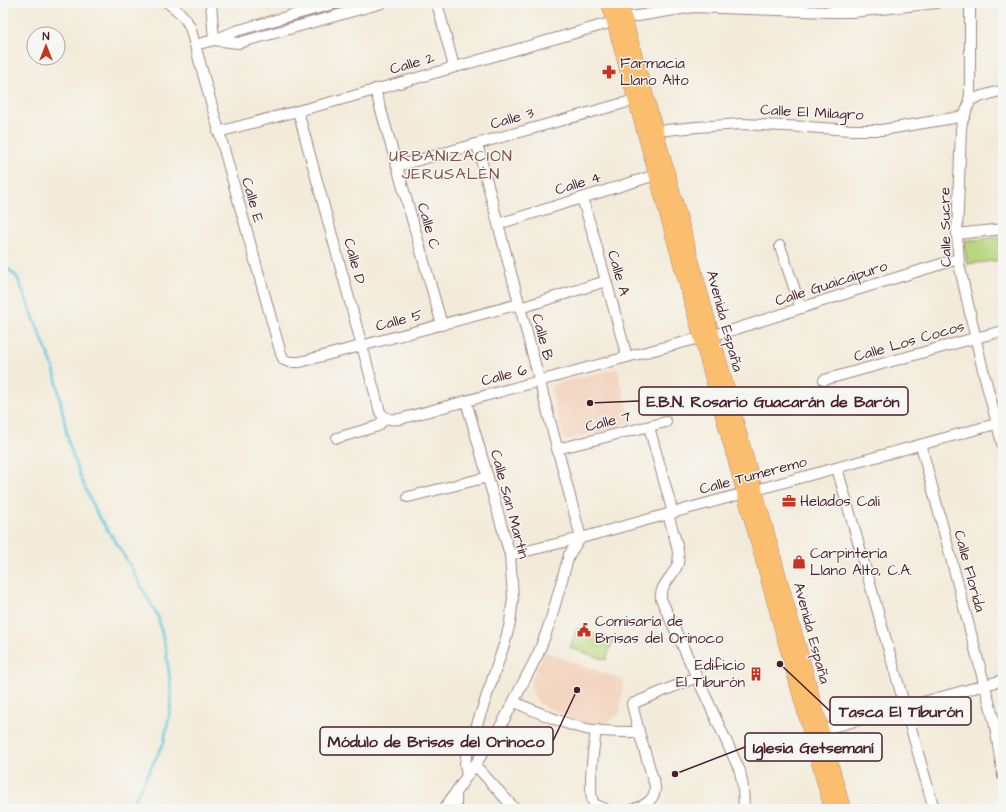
<svg xmlns="http://www.w3.org/2000/svg" width="1006" height="812" font-family="'Architects Daughter',sans-serif">
  <style>
    .built { fill: #f3d4bf }
    .green { fill: #b8d67d; stroke: #817a54 }
    .lines { fill: none; stroke-linecap: round; stroke-linejoin: round }
    .stream { stroke: #5fc7dc; stroke-width: 2.5 }
    .minor-casing { stroke: #9e8582; stroke-width: 12 }
    .major-casing { stroke: #9e8582; stroke-width: 14 }
    .minor { stroke: #fff; stroke-width: 10 }
    .major { stroke: #fbbe6e; stroke-width: 13 }
    .labels { text-anchor: middle; stroke-width: 3; stroke-linejoin: round; paint-order: stroke }
    .street-label { font-size: 15px; fill: #4a1f2b; stroke: #f6f6f2 }
    .poi-label { font-size: 15px; fill: #4a1f2b; stroke: #f6f6f2; text-anchor: start }
    .neighbourhood-label { font-size: 16px; letter-spacing: 1px; fill: #825248; stroke: #f6f6f2 }
    .leader { fill: none; stroke: #4a1f2b; stroke-width: 1.5 }
    .callout-dot { fill: #4a1f2b; stroke: #f6f6f2; stroke-width: 1.5 }
    .callout { fill: #f6f6f2; stroke: #4a1f2b; stroke-width: 1.5 }
    .callout-label { font-size: 16px; text-anchor: middle; font-weight: bold; fill: #4a1f2b }
  </style>
  <rect width="100%" height="100%" fill="#f6f6f2"/>
  <filter id="ink" filterUnits="userSpaceOnUse"><feTurbulence type="fractalNoise" baseFrequency=".025" numOctaves="2"/><feDisplacementMap in="SourceGraphic" scale="8" xChannelSelector="R" yChannelSelector="G"/><feConvolveMatrix kernelMatrix="1 2 1 2 8 2 1 2 1" color-interpolation-filters="sRGB"/></filter>
  <filter id="wash" filterUnits="userSpaceOnUse"><feTurbulence type="fractalNoise" baseFrequency=".012" numOctaves="4" result="noise"/><feDisplacementMap in="SourceGraphic" scale="16" xChannelSelector="R" yChannelSelector="G"/><feGaussianBlur stdDeviation="0.9" result="paint"/><feColorMatrix in="noise" values="0 0 0 0 0 0 0 0 0 0 0 0 0 0 0 0 0 1.4 0 .05"/><feComposite in="paint" operator="in"/></filter>
  <g filter="url(#wash)">
    <rect width="100%" height="100%" fill="#f3ebd9"/>
    <!-- built -->
    <g class="built">
      <path d="M617,368L632,424L564,441L551,390V386L555,384Z"/>
      <path d="M545,652L624,680L620,712L616,717L607,723L602,725H592L585,724L542,705L538,703L534,695L531,688V681L533,675Z"/>
    </g>
    <!-- green -->
    <g class="green">
      <path d="M352,3H366L248,35L246,34L247,32Z"/>
      <path d="M999,237L1002,260L967,264L964,241Z"/>
      <path d="M577,628L613,640L606,660L570,648Z"/>
    </g>
    <g class="lines">
      <!-- stream -->
      <path class="stream" d="M3,264L17,277L20,284L54,369L69,444L81,479L97,514L117,544L132,569L158,617L166,651L171,688L170,711L164,742L130,809"/>
    </g>
  </g>
  <g filter="url(#ink)">
    <g class="lines">
      <!-- minor casing -->
      <g class="minor-casing">
        <g id="minor">
          <path d="M168,3C177,10 185,16 190,27L281,354L284,360L290,362H300L519,304"/>
          <path d="M211,3L214,40"/>
          <path d="M437,3L454,67"/>
          <path d="M970,3V93L969,104L962,122L961,129L957,234L959,264L981,362L1003,447"/>
          <path d="M625,18L693,7L830,12H853L936,3"/>
          <path d="M214,40L238,43L382,3"/>
          <path d="M195,45L214,40L236,31L336,3"/>
          <path d="M375,89L442,325"/>
          <path d="M969,100L1003,90"/>
          <path d="M298,111L380,412C385,420 392,420 400,419L627,357L700,338"/>
          <path d="M656,131L697,127L741,124L807,127L851,130H882L965,116"/>
          <path d="M218,132L343,99L613,22"/>
          <path d="M477,144L572,504L581,538"/>
          <path d="M397,166L635,100"/>
          <path d="M582,198L594,237L627,357"/>
          <path d="M498,224L662,173"/>
          <path d="M957,234L1003,229"/>
          <path d="M780,246L801,308"/>
          <path d="M520,308L606,281"/>
          <path d="M713,335L736,329L866,287L958,259"/>
          <path d="M824,380L975,338L1003,331"/>
          <path d="M466,401L510,555L513,598L510,623L505,642L466,757L465,764L467,776"/>
          <path d="M649,427L673,513"/>
          <path d="M337,438L378,426L385,418"/>
          <path d="M921,445L991,709L995,726L1003,776"/>
          <path d="M557,449L666,422"/>
          <path d="M837,468L934,809"/>
          <path d="M408,497L488,477"/>
          <path d="M668,514C671,526 681,552 678,563C675,575 659,585 661,599L740,771L743,787L744,809"/>
          <path d="M510,555L581,538L1003,422"/>
          <path d="M514,702C538,712 567,726 592,730C607,732 623,732 639,732"/>
          <path d="M596,730C594,745 587,793 594,804L605,809"/>
          <path d="M822,730L1003,680"/>
          <path d="M475,765L515,809"/>
          <path d="M456,792V809"/>
          <path d="M444,809L483,753L503,722L538,654L545,636L551,619L569,555L576,544L581,538"/>
          <path d="M634,809C646,805 656,799 655,786L639,732L632,704L697,677"/>
        </g>
      </g>
      <!-- major casing -->
      <g class="major-casing">
        <g id="major">
          <path d="M608,3L831,809"/>
          <path d="M621,3L844,809"/>
        </g>
      </g>
      <!-- minor -->
      <use href="#minor" class="minor"/>
      <!-- major -->
      <use href="#major" class="major"/>
    </g>
  </g>
  <!-- icons -->
  <defs>
    <g id="pharmacy-bare" transform="scale(1.08)"><path d="M-2-6h4v4h4v4h-4v4h-4v-4h-4v-4h4Z" fill="#c8321e" stroke="#f6f6f2" stroke-width="2.5" paint-order="stroke"/></g>
    <g id="office-bare" transform="scale(1.08)"><path d="M-6-3h4V-5.5h4V-3h4V5H-6ZM-1-4.5V-3h2v-1.5ZM-6 0V1H6V0Z" fill="#c8321e" stroke="#f6f6f2" stroke-width="2.5" paint-order="stroke"/></g>
    <g id="shop-bare" transform="scale(1.08)"><path d="M-5-2.5h2.3a2.7 3.5 0 0 1 5.4 0H5L5.5 6h-11ZM-1.5-2.5h3a1.5 2.3 0 0 0-3 0Z" fill="#c8321e" stroke="#f6f6f2" stroke-width="2.5" paint-order="stroke"/></g>
    <g id="civic-bare" transform="scale(1.08)"><path d="M-.6-6.5H3V-4.5H.6V-3L4-1V1h2V6H-6V1h2V-1L-.6-3ZM-1.2 2.5V6h2.4V2.5Z" fill="#c8321e" stroke="#f6f6f2" stroke-width="2.5" paint-order="stroke"/></g>
    <g id="building-bare" transform="scale(1.08)"><path d="M-4-6H4V6H1V3H-1V6H-4ZM-2.5-4.3h1.7v1.8h-1.7ZM.8-4.3h1.7v1.8H.8ZM-2.5-1h1.7V.8h-1.7ZM.8-1h1.7V.8H.8Z" fill="#c8321e" stroke="#f6f6f2" stroke-width="2.5" paint-order="stroke"/></g>
  </defs>
  <g fill-rule="evenodd">
    <use href="#pharmacy-bare" x="609" y="72"/>
    <use href="#office-bare" x="789" y="501"/>
    <use href="#shop-bare" x="799" y="562"/>
    <use href="#civic-bare" x="584" y="630"/>
    <use href="#building-bare" x="756" y="674"/>
  </g>
  <g class="labels">
    <!-- street labels -->
    <g class="street-label">
      <text transform="translate(412 63) rotate(-16)" y="5">Calle 2</text>
      <text transform="translate(812 112) rotate(3)" y="5">Calle El Milagro</text>
      <text transform="translate(512 118) rotate(-16)" y="5">Calle 3</text>
      <text transform="translate(578 183) rotate(-17)" y="5">Calle 4</text>
      <text transform="translate(253 200) rotate(74)" y="5">Calle E</text>
      <text transform="translate(429 226) rotate(74)" y="5">Calle C</text>
      <text transform="translate(945 227) rotate(-91)" y="5">Calle Sucre</text>
      <text transform="translate(355 261) rotate(75)" y="5">Calle D</text>
      <text transform="translate(619 273) rotate(74)" y="5">Calle A</text>
      <text transform="translate(831 283) rotate(-18)" y="5">Calle Guaicaipuro</text>
      <text transform="translate(399 320) rotate(-15)" y="5">Calle 5</text>
      <text transform="translate(725 321) rotate(75)" y="5">Avenida España</text>
      <text transform="translate(543 337) rotate(75)" y="5">Calle B</text>
      <text transform="translate(909 341) rotate(-16)" y="5">Calle Los Cocos</text>
      <text transform="translate(504 375) rotate(-15)" y="5">Calle 6</text>
      <text transform="translate(608 421) rotate(-14)" y="5">Calle 7</text>
      <text transform="translate(753 475) rotate(-15)" y="5">Calle Tumeremo</text>
      <text transform="translate(510 504) rotate(75)" y="5">Calle San Martín</text>
      <text transform="translate(970 571) rotate(75)" y="5">Calle Florida</text>
      <text transform="translate(812 633) rotate(75)" y="5">Avenida España</text>
    </g>
    <!-- poi labels -->
    <g class="poi-label">
      <text x="620" y="68">Farmacia<tspan x="620" dy="17">Llano Alto</tspan></text>
      <text x="800" y="506">Helados Cali</text>
      <text x="810" y="558">Carpintería<tspan x="810" dy="17">Llano Alto, C.A.</tspan></text>
      <text x="595" y="626">Comisaría de<tspan x="595" dy="17">Brisas del Orinoco</tspan></text>
      <text x="745" y="670" text-anchor="end">Edificio<tspan x="745" dy="17">El Tiburón</tspan></text>
    </g>
    <!-- neighbourhood labels -->
    <g class="neighbourhood-label">
      <text x="451" y="161">URBANIZACIÓN<tspan x="451" dy="18">JERUSALÉN</tspan></text>
    </g>
  </g>
  <!-- callouts -->
  <path class="leader" d="M590 403L639 401M780 664L830 711M577 690L553 741M675 774L745 747"/>
  <g class="callout-dot">
    <circle cx="590" cy="403" r="4"/>
    <circle cx="780" cy="664" r="4"/>
    <circle cx="577" cy="690" r="4"/>
    <circle cx="675" cy="774" r="4"/>
  </g>
  <g class="callout">
    <rect x="639" y="387" width="269" height="28" rx="4"/>
    <rect x="830" y="697" width="141" height="28" rx="4"/>
    <rect x="320" y="727" width="233" height="28" rx="4"/>
    <rect x="745" y="733" width="137" height="28" rx="4"/>
  </g>
  <g class="callout-label">
    <text x="773" y="407">E.B.N. Rosario Guacarán de Barón</text>
    <text x="901" y="717">Tasca El Tiburón</text>
    <text x="436" y="747">Módulo de Brisas del Orinoco</text>
    <text x="813" y="753">Iglesia Getsemaní</text>
  </g>
  <!-- margin -->
  <rect width="1006" height="812" fill="none" stroke="#f6f6f2" stroke-width="16"/>
  <!-- north arrow -->
  <g transform="translate(46 46)"><circle r="19" fill="#f6f6f2" stroke="#b1a0a2"/>
  <path d="M0-3L7 15L0 10L-7 15Z" fill="#c8321e"/>
  <text y="-6" font-size="11" font-weight="bold" text-anchor="middle" fill="#4a1f2b">N</text>
  </g>
</svg>
